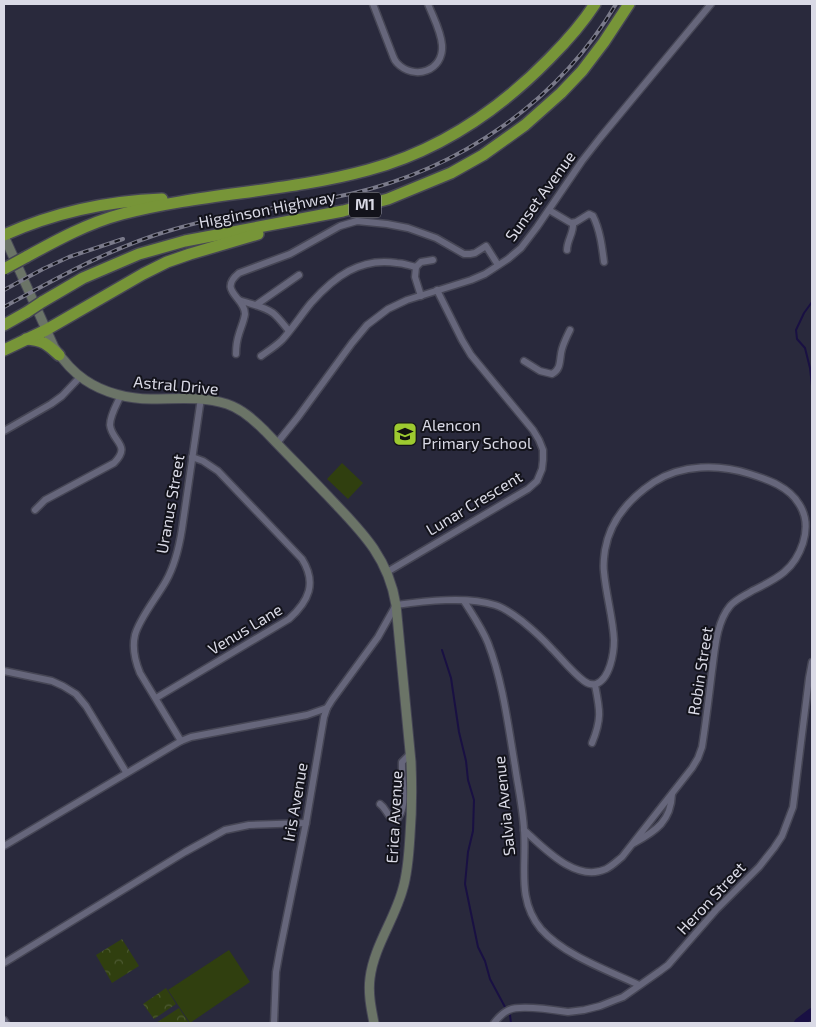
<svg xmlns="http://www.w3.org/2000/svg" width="816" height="1027" font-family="'Exo 2',sans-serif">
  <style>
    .park { fill: url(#park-crowns) }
    .pitch { fill: #303f0f }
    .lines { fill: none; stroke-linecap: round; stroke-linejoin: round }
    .stream { stroke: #191043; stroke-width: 2 }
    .river { stroke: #191043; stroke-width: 10 }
    .street-casing { stroke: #464655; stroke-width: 9 }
    .secondary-casing { stroke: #464655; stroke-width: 11 }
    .highway-casing { stroke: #464655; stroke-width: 14 }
    .street { stroke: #66667b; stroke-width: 6 }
    .secondary { stroke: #6b7467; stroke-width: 9 }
    .highway { stroke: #779538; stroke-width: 11 }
    .rail-casing { stroke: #7a7a8a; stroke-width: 4 }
    .rail { stroke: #13131b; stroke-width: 2; stroke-dasharray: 5.5; stroke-linecap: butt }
    .highway-bridge-casing { stroke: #464655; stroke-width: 14; stroke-linecap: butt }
    .highway-bridge { stroke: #779538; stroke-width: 11 }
    .labels { text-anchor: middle; stroke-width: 4; stroke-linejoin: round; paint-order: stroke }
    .shield { fill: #13131b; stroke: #9e9ea9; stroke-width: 1 }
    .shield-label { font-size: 15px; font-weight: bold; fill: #dadae6 }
    .street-label { font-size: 16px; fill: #dadae6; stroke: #13131b }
    .poi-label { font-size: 16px; fill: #dadae6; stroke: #13131b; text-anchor: start }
  </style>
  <defs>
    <pattern id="park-crowns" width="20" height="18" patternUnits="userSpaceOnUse" patternTransform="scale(1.25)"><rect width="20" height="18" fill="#303f0f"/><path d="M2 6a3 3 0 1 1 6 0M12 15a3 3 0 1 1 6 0" fill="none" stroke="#4d5a32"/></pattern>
  </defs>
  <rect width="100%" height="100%" fill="#29293c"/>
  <!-- park -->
  <g class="park">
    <path d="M122,939L139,966L112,983L96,955Z"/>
    <path d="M166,988L176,1004L154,1019L143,1004Z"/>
    <path d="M179,1008L189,1023H156Z"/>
  </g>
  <!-- pitch -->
  <g class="pitch">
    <path d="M342,463L363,483L348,499L327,479Z"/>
    <path d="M229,950L250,982L190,1023L168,990Z"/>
  </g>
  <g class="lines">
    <!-- stream -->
    <g class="stream">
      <path d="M812,302L804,313L796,330L797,339L805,348L810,368L812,386"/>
      <path d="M442,650L451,678L459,732L466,761L468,780L474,800L473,831L468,852L465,884L478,947L485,961L490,979L505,1007"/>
      <path d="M510,1015L511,1023"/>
    </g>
    <!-- river -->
    <path class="river" d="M799,1023L812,1013"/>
    <!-- street casing -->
    <g class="street-casing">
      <g id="street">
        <path d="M373,4L393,56C394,59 395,61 397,63C414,81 444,71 442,45C441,31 433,17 428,4"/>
        <path d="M549,210L571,223L576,222L589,214L593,216C600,230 602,246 604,262"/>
        <path d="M567,250C567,240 574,233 573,223"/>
        <path d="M421,296L415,277L416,267L421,262L433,260"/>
        <path d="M239,300C250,304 263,306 273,313C279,318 284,325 289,331"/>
        <path d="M256,305L299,275"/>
        <path d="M236,354C236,347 237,340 239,334C241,327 244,321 245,314C245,297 217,291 239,273L290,254L340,226L357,221L387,224L408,228L436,238L464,254H470L475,253L486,246L498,265"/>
        <path d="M261,356C268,351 276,346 282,340C293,328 301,315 311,303C334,277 360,257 397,263C403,263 410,266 416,267"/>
        <path d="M524,361L540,371L552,374C562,369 559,359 562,349C564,342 567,336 570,330"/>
        <path d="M4,431L51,404L62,396L80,377"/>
        <path d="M277,443L298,417L352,343L367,325L388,309L407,300L471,280L485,274L508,259L521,248L537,227L582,161L600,138L711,4"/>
        <path d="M35,510L45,500L114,463C132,445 112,442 110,425C110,415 117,404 121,395"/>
        <path d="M387,572L528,489L537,481L542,469L543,460V450L539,440L533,430L471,355L462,340L437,290"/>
        <path d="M464,601C472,614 482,628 488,643C503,682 508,725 515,766C518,787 523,809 524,830C527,865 516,899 541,929C564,955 607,970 639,985"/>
        <path d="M4,671L52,681L63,686L76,694L86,706L126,772"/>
        <path d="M156,698L289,619C309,601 317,583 302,559L218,471L203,461L192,457"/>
        <path d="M181,741L140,673C135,661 132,648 135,635C139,619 157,597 166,581C175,565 179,548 182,529L201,398"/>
        <path d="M592,743C602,719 600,710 595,685"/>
        <path d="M380,804C387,809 387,818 396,820C409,809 401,778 402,762L410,754"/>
        <path d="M634,843C656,831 671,821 672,794"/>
        <path d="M4,846L181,741L191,737L307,715L327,708"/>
        <path d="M4,963L185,852L225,830L249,825L306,823"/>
        <path d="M4,1020L6,1023"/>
        <path d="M274,1023L276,972L280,950L306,823L324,717L327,708L332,700L378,637L396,605C425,601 467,596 495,605C505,608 514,615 522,621C533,630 543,639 552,649C562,659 572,672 584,681C588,684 592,685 596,684C610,679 614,653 614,640C613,618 606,595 604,572C603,565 604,557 605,550C610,520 630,498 654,482C682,464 719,464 750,474C769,480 789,487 799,504C807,516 807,530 803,543C794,571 776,579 752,591C744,596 736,599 730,606C716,623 715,650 712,671C709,696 706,722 702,747L698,758L692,768L622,857C617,861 612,866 606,869C576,883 544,848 524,830"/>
        <path d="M494,1023C498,1018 502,1013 509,1010C519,1005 555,1010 568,1012L584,1010L600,1006L615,1000L623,997L660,971L668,965L716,910L759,867L774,848L782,836L793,807L809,678L812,662"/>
      </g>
    </g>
    <!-- secondary casing -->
    <g class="secondary-casing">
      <path id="secondary" d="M4,236L54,347C62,359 73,372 85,380C104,393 129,399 151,399C177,399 202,396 227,404C242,409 254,420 265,431C285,452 306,473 326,494C359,529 388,555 396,605L411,762C412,786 412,810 410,835C409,852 408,871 403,888C395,919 374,946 370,978C368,993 371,1008 374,1023"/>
    </g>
    <!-- highway casing -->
    <g class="highway-casing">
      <g id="highway">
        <path d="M4,235C53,213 108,201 162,199"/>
        <path d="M26,257C57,240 88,223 122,214C202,193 288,192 368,170C438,151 499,110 549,59C566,42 582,24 595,4"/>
        <path d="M42,302L83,278L139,254L185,241L343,211L388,199L451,173L483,155L525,125L561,93L582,71L604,42L629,4"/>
        <path d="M4,325L27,312"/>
        <path d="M26,339C43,340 47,344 59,355"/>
        <path d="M4,350L46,330L143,274L167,262L190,254L258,234"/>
      </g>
    </g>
    <!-- street -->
    <use href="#street" class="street"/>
    <!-- secondary -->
    <use href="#secondary" class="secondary"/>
    <!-- highway -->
    <use href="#highway" class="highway"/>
    <!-- rail casing -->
    <g class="rail-casing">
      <g id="rail">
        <path d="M4,290L43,269L69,257L123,239"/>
        <path d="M4,307C59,277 114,246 175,229C232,212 292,207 350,194C460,169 558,102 616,4"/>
      </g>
    </g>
    <!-- rail -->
    <use href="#rail" class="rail"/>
    <!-- highway-bridge casing -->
    <g class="highway-bridge-casing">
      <g id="highway-bridge">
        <path d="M4,269L26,257"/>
        <path d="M27,312L42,302"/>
      </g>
    </g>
    <!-- highway-bridge -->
    <use href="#highway-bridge" class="highway-bridge"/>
  </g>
  <!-- icons -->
  <defs>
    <g id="school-square" transform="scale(1.25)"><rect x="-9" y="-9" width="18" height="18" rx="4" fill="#9dca30" stroke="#13131b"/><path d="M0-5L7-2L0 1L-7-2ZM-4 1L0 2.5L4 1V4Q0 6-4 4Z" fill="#111"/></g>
  </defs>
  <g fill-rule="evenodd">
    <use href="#school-square" x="405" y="434"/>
  </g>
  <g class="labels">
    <!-- shield labels -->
    <rect class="shield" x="349" y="192.5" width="32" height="25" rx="4"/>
    <g class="shield-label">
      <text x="365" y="210">M1</text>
    </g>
    <!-- street labels -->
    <g class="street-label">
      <text transform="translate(540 196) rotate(-54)" y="6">Sunset Avenue</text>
      <text transform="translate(267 209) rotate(-11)" y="6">Higginson Highway</text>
      <text transform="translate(176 385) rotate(5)" y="6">Astral Drive</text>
      <text transform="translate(474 503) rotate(-31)" y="6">Lunar Crescent</text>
      <text transform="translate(170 504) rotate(-80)" y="6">Uranus Street</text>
      <text transform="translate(245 629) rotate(-31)" y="6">Venus Lane</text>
      <text transform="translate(700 671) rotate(-81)" y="6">Robin Street</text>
      <text transform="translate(295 802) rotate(-80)" y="6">Iris Avenue</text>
      <text transform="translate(504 806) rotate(-96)" y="6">Salvia Avenue</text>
      <text transform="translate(394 817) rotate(-87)" y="6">Erica Avenue</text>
      <text transform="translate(711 898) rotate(-47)" y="6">Heron Street</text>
    </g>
    <!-- poi labels -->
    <g class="poi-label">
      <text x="422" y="431">Alencon<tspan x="422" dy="18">Primary School</tspan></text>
    </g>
  </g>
  <!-- border -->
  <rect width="816" height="1027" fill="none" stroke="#dadae6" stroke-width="10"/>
</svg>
